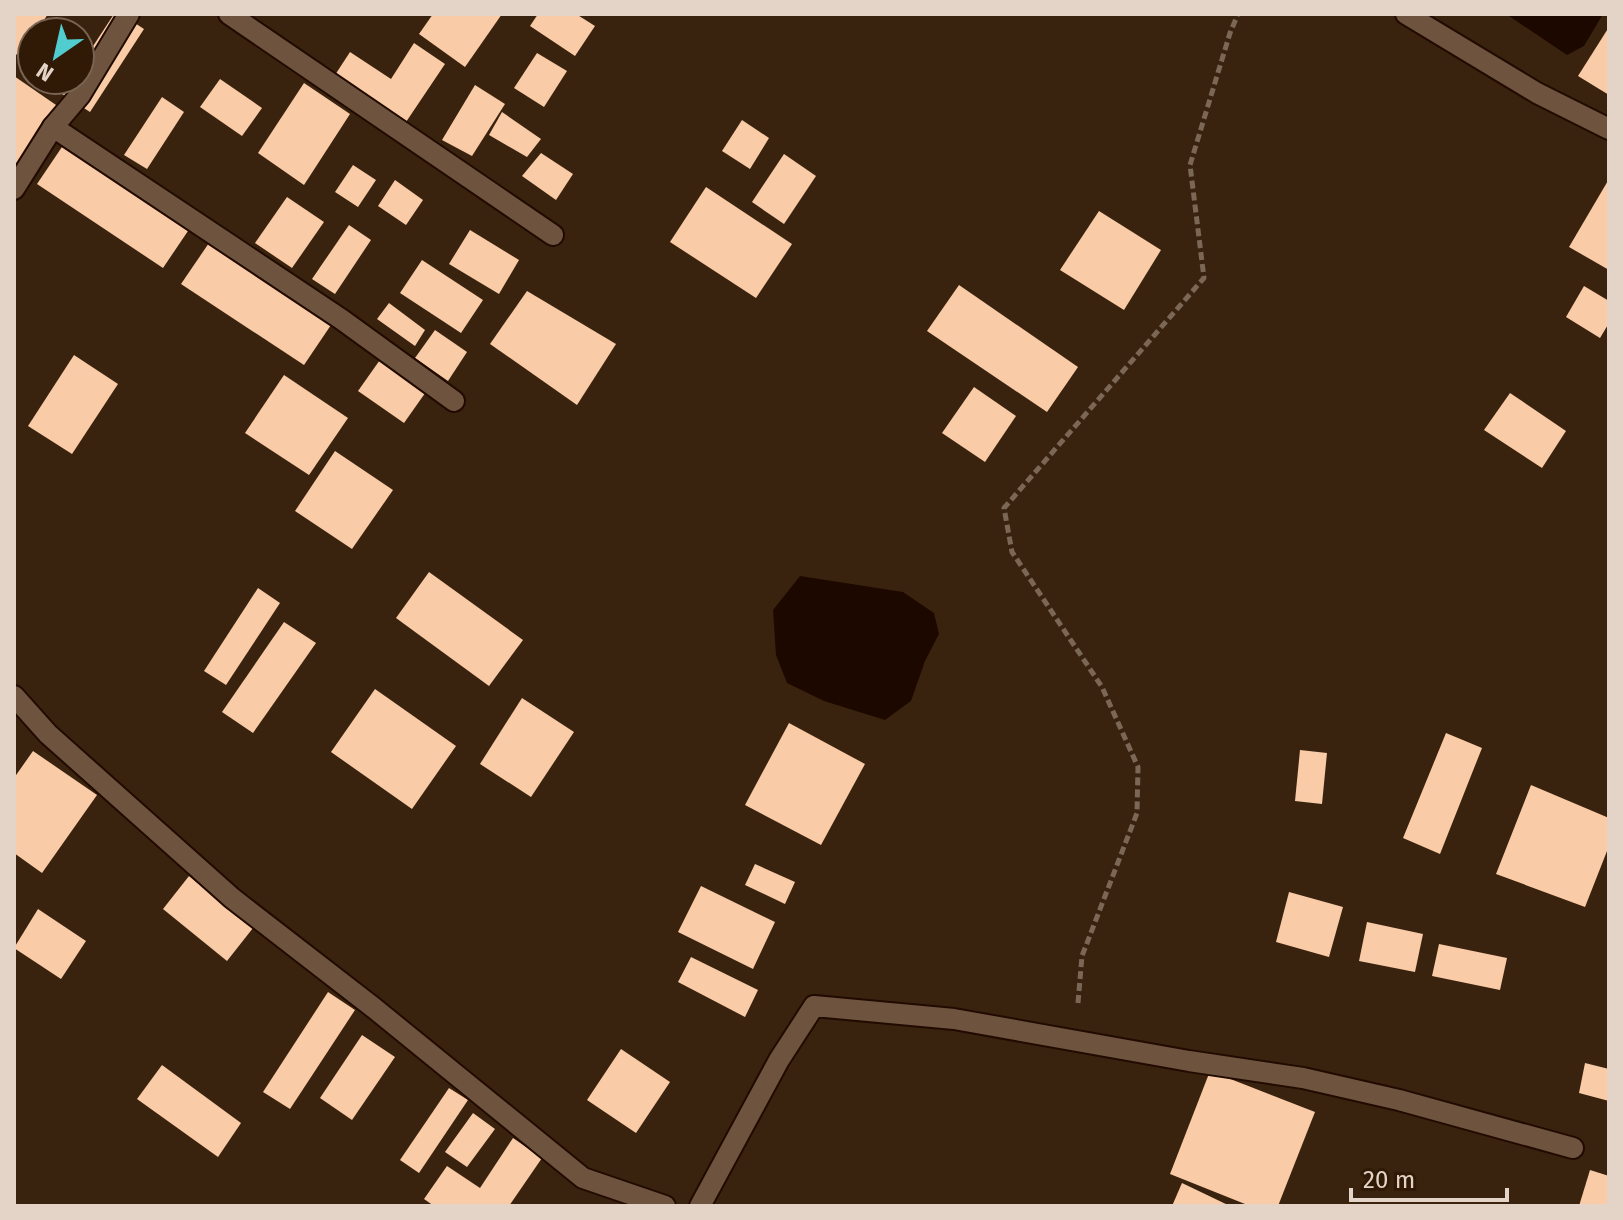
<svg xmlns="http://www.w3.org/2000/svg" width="1623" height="1220" font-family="'Fira Sans',sans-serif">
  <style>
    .water { fill: #1d0800 }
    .building { fill: #facba7 }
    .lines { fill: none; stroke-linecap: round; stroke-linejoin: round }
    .minor-casing { stroke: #210b00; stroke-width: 24 }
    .path { stroke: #7b6755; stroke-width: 5; stroke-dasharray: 8 4; stroke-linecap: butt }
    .minor { stroke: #6e533e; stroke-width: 20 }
  </style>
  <rect width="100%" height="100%" fill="#3a230e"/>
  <!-- water -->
  <g class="water">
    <path d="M1506,14H1603L1584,46L1567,55Z"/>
    <path d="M800,576L903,592L934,613L939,634L925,661L911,701L885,720L824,701L787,683L776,655L773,610Z"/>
  </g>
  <!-- building -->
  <g class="building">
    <path d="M14,14H48L36,32H32V37L19,56L14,53Z"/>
    <path d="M114,14H121L144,29L90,112L62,94L71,80H80V66Z"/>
    <path d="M433,14H502L465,67L419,34Z"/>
    <path d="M538,14H576L595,26L575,56L530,26Z"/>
    <path d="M1609,27V95L1578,76Z"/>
    <path d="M414,43L445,64L406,122L335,75L350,52L391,79Z"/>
    <path d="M537,53L567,71L544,107L514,88Z"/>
    <path d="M14,76L72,116L14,198Z"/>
    <path d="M220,79L262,108L242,136L200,107Z"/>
    <path d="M304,83L350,114L304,185L258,153Z"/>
    <path d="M475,85L505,104L472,156L442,140Z"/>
    <path d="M162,97L184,112L147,169L124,155Z"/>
    <path d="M502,112L541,139L527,157L489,135Z"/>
    <path d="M742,120L769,138L750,169L722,151Z"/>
    <path d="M64,144L190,228L163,268L37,184Z"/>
    <path d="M541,153L573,174L556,200L522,176Z"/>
    <path d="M784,154L816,176L784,224L752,202Z"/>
    <path d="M353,165L376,180L358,207L335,192Z"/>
    <path d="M1609,179V270L1569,247Z"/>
    <path d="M395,180L423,200L406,225L378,206Z"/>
    <path d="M706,187L792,244L756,298L670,242Z"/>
    <path d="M287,197L324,222L292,268L255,243Z"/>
    <path d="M1099,211L1161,250L1124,310L1060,270Z"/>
    <path d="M349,225L371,240L335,294L312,279Z"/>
    <path d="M470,230L519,260L499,294L449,264Z"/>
    <path d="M211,240L333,322L304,365L181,284Z"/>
    <path d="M422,260L483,300L461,333L400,293Z"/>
    <path d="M959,285L1078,367L1047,412L927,331Z"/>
    <path d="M1584,286L1609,301V323L1600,338L1566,317Z"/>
    <path d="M527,291L616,344L577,405L490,344Z"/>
    <path d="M389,303L425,330L415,346L377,319Z"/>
    <path d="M435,330L467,352L448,381L415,358Z"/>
    <path d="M74,355L118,384L72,454L28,426Z"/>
    <path d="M382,357L428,389L404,423L358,391Z"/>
    <path d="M284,375L348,418L309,475L245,433Z"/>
    <path d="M974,387L1016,416L985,462L942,433Z"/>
    <path d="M1510,393L1566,431L1542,468L1484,430Z"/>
    <path d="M335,451L393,490L352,549L295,511Z"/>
    <path d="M429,572L523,640L489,686L396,618Z"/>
    <path d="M258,588L280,603L226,685L204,671Z"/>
    <path d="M284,622L316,643L253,733L222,712Z"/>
    <path d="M375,689L456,746L412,809L331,752Z"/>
    <path d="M522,698L574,732L531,797L480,764Z"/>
    <path d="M789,723L865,764L821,845L745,805Z"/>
    <path d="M1446,733L1482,748L1440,854L1403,838Z"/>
    <path d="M1300,750L1327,753L1322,804L1295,801Z"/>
    <path d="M33,751L97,795L42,873L14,853V778Z"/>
    <path d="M1531,785L1609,818V846L1585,907L1496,874Z"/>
    <path d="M755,864L795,882L785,904L745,885Z"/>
    <path d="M189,876L253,928L227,961L163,909Z"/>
    <path d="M701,886L775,922L753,969L678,932Z"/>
    <path d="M1289,892L1343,907L1329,957L1276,942Z"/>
    <path d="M38,909L86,941L61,979L14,948Z"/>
    <path d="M1367,922L1423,934L1415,972L1359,961Z"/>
    <path d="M1439,944L1507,958L1500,990L1432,976Z"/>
    <path d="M691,957L758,990L745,1017L678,982Z"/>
    <path d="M328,992L355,1010L290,1109L263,1092Z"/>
    <path d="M362,1035L395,1057L352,1120L320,1098Z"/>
    <path d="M621,1049L670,1082L636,1133L587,1100Z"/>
    <path d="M1585,1063L1609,1069V1101L1579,1093Z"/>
    <path d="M162,1065L241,1123L218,1157L137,1099Z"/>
    <path d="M1210,1071L1315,1112L1278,1206H1250L1170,1174Z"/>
    <path d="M449,1088L468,1100L419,1173L400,1160Z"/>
    <path d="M473,1113L495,1129L467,1167L445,1152Z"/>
    <path d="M513,1138L542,1158L509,1206H434L424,1199L447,1166L480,1188Z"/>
    <path d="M1590,1170L1609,1176V1206H1579Z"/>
    <path d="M1182,1183L1230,1206H1172Z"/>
  </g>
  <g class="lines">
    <!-- minor casing -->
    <g class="minor-casing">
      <g id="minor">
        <path d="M229,14L553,235"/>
        <path d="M1406,14L1537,93L1609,129"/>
        <path d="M53,127L341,319L454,401"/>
        <path d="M14,189L53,127L80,95L129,14"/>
        <path d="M14,696L48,734L232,898L374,1008L583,1178L665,1206"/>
        <path d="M700,1206L779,1060L814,1006L954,1019L1189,1061L1303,1078L1399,1100L1573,1148"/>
      </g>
    </g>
    <!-- path -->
    <path class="path" d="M1078,1003L1082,956L1137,813L1138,767L1102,687L1012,552L1004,508L1204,278L1190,165L1230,33L1238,14"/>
    <!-- minor -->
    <use href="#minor" class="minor"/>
  </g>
  <!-- border -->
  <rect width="1623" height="1220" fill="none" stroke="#e4d4c8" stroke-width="32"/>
  <!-- north arrow -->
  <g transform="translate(56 56) rotate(214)"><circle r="38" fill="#301905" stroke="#786453" stroke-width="2"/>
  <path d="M0-6L14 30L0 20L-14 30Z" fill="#52cdcf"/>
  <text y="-12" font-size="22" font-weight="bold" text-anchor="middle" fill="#e4d4c8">N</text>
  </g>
  <!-- scale -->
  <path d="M1351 1188v12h156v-12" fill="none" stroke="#e4d4c8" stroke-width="4"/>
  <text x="1363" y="1188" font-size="24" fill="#e4d4c8" stroke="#301905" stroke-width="6" paint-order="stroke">20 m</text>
</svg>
